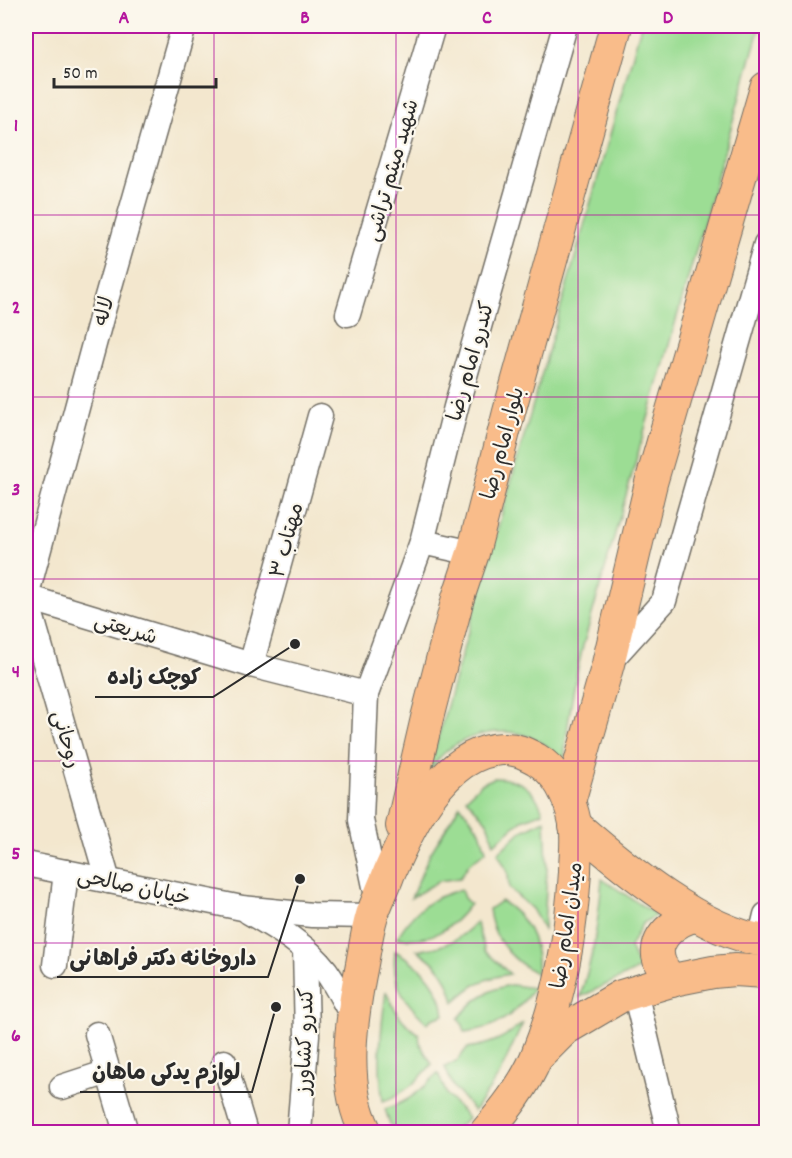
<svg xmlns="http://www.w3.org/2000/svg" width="792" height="1158" font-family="Dekko,'Playpen Sans Arabic',sans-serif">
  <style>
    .green { fill: #9cdd94; stroke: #648460; stroke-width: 1.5 }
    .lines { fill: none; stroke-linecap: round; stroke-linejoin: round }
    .minor-casing { stroke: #716d64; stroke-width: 27 }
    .major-casing { stroke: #716d64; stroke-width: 34 }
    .minor { stroke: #fff; stroke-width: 24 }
    .major { stroke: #f9bc8a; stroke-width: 32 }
    .grid { fill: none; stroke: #b5179e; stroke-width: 1.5; stroke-opacity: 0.55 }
    .labels { text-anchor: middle; stroke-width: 4.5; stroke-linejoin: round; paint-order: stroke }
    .street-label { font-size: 21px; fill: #2b2b2b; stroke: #fbf7ec }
    .leader { fill: none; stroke: #2b2b2b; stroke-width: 2 }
    .callout-dot { fill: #2b2b2b; stroke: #fbf7ec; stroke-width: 2 }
    .callout-label { font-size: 22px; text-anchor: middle; font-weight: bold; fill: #2b2b2b; stroke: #fbf7ec; stroke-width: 4.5; stroke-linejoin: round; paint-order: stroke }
    .neatline { fill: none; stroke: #b5179e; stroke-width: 2 }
    .grid-label { font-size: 20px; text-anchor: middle; font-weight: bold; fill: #b5179e }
  </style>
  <rect width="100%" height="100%" fill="#fbf7ec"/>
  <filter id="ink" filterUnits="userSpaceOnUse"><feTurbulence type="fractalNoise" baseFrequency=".0167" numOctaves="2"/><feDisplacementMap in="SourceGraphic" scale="12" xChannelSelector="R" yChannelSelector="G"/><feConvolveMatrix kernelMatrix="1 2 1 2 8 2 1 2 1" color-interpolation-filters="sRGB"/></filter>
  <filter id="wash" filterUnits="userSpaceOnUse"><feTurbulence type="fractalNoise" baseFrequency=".008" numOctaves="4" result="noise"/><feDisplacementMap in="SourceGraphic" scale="24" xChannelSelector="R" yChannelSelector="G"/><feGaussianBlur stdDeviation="1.35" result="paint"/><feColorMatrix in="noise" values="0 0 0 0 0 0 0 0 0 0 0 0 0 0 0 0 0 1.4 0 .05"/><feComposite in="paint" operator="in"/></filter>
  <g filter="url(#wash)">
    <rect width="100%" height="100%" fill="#f3e7ce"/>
    <!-- green -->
    <g class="green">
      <path d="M641,26H760L583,646C574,684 567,722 564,762C555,752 546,744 535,739C501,723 454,735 433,766C430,771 428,777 425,783Z"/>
      <path d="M494,778C519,778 535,788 543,812L522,820L494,844L487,822L466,798L481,784Z"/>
      <path d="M460,805L480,831L486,851L469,864L460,878L439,881L411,898L430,854Z"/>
      <path d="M545,820L547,867L544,930L532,909L509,888L508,873L498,853L520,832Z"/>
      <path d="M602,879L656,915L642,924L630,947L639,969L580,997C594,954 598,924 602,879Z"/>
      <path d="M461,890L464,898L470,904C450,931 431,942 397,938C412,912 431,896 461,890Z"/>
      <path d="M501,901C529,918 539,943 537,974C510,959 492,939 489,909Z"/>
      <path d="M476,922L485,951L510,974C484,978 473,984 454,1002C448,976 440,965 417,950C442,948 460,941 476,922Z"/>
      <path d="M395,951C421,965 441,985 444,1015L432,1019L427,1023C404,1001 391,985 395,951Z"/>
      <path d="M512,985L534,988C515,1015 498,1028 465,1032L463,1025L458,1019C473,1000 489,988 512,985Z"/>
      <path d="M386,991C393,1009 403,1024 419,1034L420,1044L432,1064C418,1081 404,1094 383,1101C377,1064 381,1028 386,991Z"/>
      <path d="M523,1023L499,1075L474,1111L453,1086L445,1067L458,1060L467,1048C490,1045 505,1038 523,1023Z"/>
      <path d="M438,1073L447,1095L468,1118L453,1132H398L390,1124L385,1109C407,1103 422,1090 438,1073Z"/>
    </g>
  </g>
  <g filter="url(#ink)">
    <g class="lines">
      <!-- minor casing -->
      <g class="minor-casing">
        <g id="minor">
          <path d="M348,314L433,26"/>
          <path d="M422,542L473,553"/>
          <path d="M26,597L251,665L366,694"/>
          <path d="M609,662L664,601L766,244"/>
          <path d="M251,665L320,416"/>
          <path d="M26,864L242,908L312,915L372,916"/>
          <path d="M108,881L26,597L104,307L184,26"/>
          <path d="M378,901L361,820L366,694L422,542L456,407L565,26"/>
          <path d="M249,912C277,928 306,945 326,971C336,985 344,1001 352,1015"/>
          <path d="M760,940L766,915"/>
          <path d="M55,965L66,872"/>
          <path d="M635,992L669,1132"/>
          <path d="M97,1034L126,1132"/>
          <path d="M224,1062L245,1132"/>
          <path d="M62,1087L108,1072"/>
          <path d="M299,1132L307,1035L305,949"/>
        </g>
      </g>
      <!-- major casing -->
      <g class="major-casing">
        <g id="major">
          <path d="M569,802L608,664L651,483L766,88"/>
          <path d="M575,825C623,867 702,933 766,941"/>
          <path d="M402,826L427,718L458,598L473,553L509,412L616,26"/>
          <path d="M672,981C667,975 661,968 659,960C652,938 677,919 696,916"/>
          <path d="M538,1056L565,1029L621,996L678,979L713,972L735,970L766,972"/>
          <path d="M366,1132C340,1084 352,1015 362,964C365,948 367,931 372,915C377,901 384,887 389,873C409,827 443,752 502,749C515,748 525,753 536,759C559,773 570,798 575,823C578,839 575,856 575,872C571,935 560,999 536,1058C525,1085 505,1110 486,1132"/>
        </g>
      </g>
      <!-- minor -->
      <use href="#minor" class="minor"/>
      <!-- major -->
      <use href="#major" class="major"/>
    </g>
  </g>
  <!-- grid -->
  <path class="grid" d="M214,26V1132M396,26V1132M578,26V1132M26,215H766M26,397H766M26,579H766M26,761H766M26,943H766"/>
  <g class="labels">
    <!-- street labels -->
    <g class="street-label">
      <text transform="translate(391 170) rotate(-74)" y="7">شهید میثم تراشی</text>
      <text transform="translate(103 311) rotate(-75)" y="7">لاله</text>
      <text transform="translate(470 361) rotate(-74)" y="7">کندرو امام رضا</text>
      <text transform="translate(502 443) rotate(-75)" y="7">بلوار امام رضا</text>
      <text transform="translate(286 540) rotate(-75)" y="7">مهتاب ۳</text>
      <text transform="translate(126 628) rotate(17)" y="7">شریعتی</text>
      <text transform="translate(67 739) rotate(74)" y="7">روحانی</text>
      <text transform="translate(134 886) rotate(12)" y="7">خیابان صالحی</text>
      <text transform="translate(566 925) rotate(-82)" y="7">میدان امام رضا</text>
      <text transform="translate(304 1041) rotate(-88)" y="7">کندرو کشاورز</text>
    </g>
  </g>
  <!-- callouts -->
  <path class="leader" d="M295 644L213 697H95M300 879L268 977H57M276 1007L252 1092H80"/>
  <g class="callout-dot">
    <circle cx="295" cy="644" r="6"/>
    <circle cx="300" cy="879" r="6"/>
    <circle cx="276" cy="1007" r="6"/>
  </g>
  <g class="callout-label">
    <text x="154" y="684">کوچک زاده</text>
    <text x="163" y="965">داروخانه دکتر فراهانی</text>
    <text x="166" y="1079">لوازم یدکی ماهان</text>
  </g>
  <!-- margin -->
  <rect width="792" height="1158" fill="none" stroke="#fbf7ec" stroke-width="66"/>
  <!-- scale -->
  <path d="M54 78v9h162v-9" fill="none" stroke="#2b2b2b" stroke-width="3"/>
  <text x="63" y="78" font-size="18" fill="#2b2b2b" stroke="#fbf7ec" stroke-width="4.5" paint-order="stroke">50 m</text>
  <rect x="33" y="33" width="726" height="1092" class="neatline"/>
  <g class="grid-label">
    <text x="124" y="23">A</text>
    <text x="305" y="23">B</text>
    <text x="487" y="23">C</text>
    <text x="668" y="23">D</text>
    <text x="16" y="131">1</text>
    <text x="16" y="313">2</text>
    <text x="16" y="495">3</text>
    <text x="16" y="677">4</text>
    <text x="16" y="859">5</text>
    <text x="16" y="1041">6</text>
  </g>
</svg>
